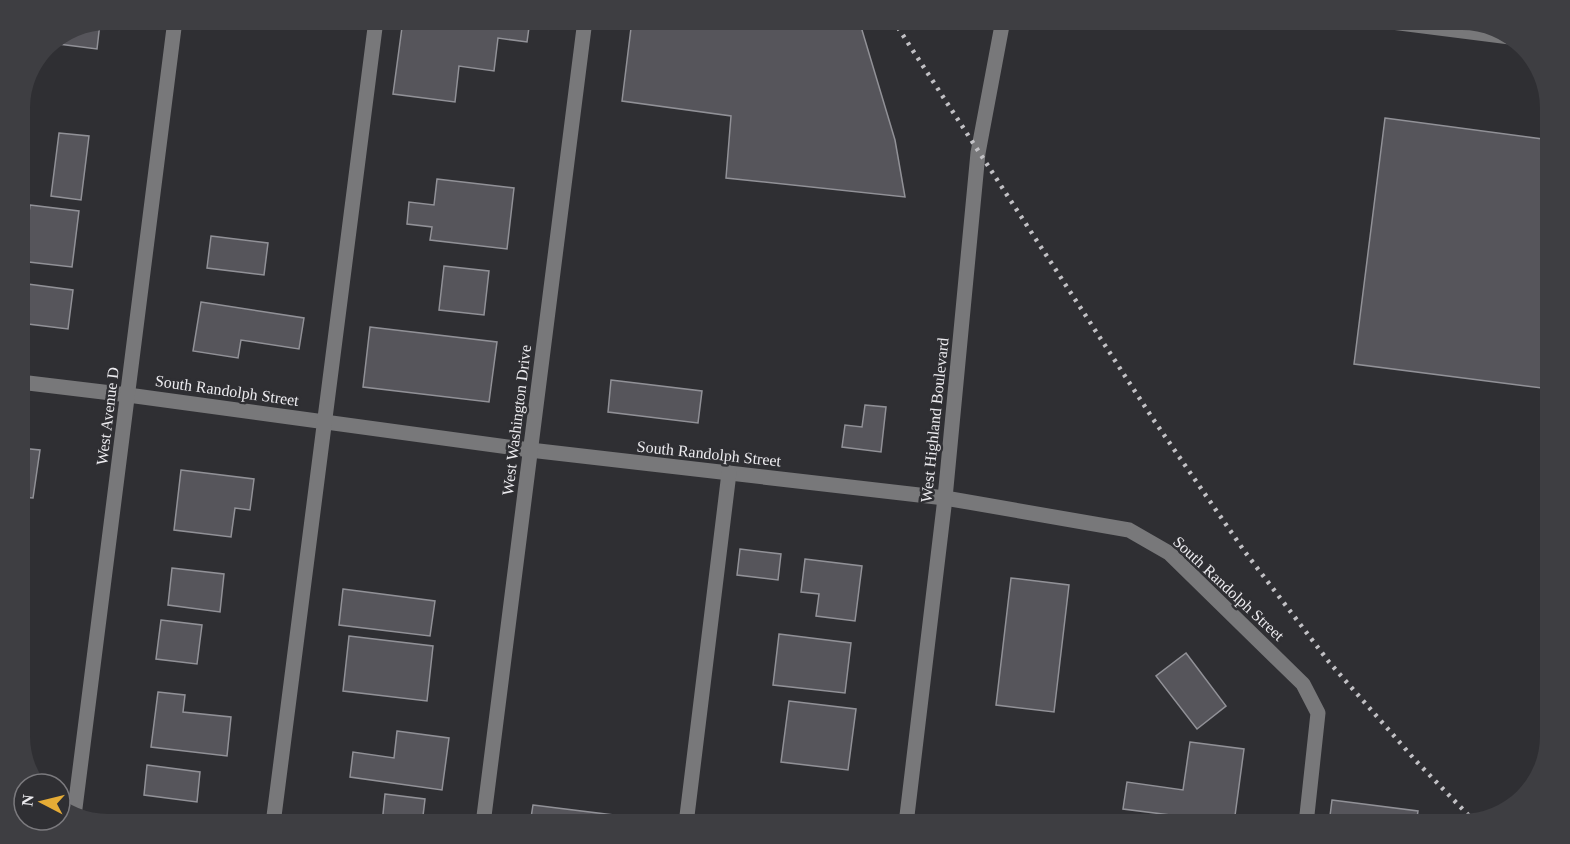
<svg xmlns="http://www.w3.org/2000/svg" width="1570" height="844" font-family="'Times New Roman',serif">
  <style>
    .building { fill: #56555b; stroke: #919197; stroke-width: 1.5 }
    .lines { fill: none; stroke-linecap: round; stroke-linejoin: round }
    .minor { stroke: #78787a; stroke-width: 15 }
    .rail { stroke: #c2c1c5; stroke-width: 4.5; stroke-dasharray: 3 6; stroke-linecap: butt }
    .labels { text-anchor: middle; stroke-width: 5; stroke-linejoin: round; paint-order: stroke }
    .street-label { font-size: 16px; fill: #ecebef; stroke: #2f2f33 }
  </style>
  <rect width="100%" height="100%" fill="#2f2f33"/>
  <!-- building -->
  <g class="building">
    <path d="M403,20H530L527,42L498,38L494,71L459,66L455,102L393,94Z"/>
    <path d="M632,20H859L895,140L905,197L726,178L731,116L622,101Z"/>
    <path d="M100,23L97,49L51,43Z"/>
    <path d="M1385,118L1550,140V389L1354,364Z"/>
    <path d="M59,133L89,136L81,200L51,196Z"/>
    <path d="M437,179L514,188L507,249L430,240L432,227L407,224L409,202L434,205Z"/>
    <path d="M30,205L79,211L72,267L20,261V235L26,236Z"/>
    <path d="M211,236L268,243L264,275L207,268Z"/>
    <path d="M444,266L489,271L484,315L439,310Z"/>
    <path d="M20,283L73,290L68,329L20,323Z"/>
    <path d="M201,302L304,318L299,349L241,340L238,358L193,351Z"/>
    <path d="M370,327L497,342L489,402L363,387Z"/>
    <path d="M611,380L702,391L698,423L608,412Z"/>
    <path d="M865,405L886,407L881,452L842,447L845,425L862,427Z"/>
    <path d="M20,448L40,450L33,498L20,497Z"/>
    <path d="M181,470L254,479L250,510L235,508L231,537L174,530Z"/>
    <path d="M740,549L781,554L778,580L737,575Z"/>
    <path d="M805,559L862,566L855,621L816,616L819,594L801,592Z"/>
    <path d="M172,568L224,574L220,612L168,605Z"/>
    <path d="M1011,578L1069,585L1054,712L996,705Z"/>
    <path d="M343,589L435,601L430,636L339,625Z"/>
    <path d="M161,620L202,625L197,664L156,659Z"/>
    <path d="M779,634L851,643L845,693L773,685Z"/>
    <path d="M349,636L433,646L427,701L343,691Z"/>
    <path d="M1186,653L1226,706L1197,729L1156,676Z"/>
    <path d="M158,692L185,695L183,712L231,717L227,756L151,747Z"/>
    <path d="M789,701L856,709L848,770L781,762Z"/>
    <path d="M397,731L449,738L442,790L350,777L353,752L394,758Z"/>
    <path d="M1190,742L1244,749L1234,823L1123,809L1127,782L1183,790Z"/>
    <path d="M147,765L200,772L197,802L144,795Z"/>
    <path d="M385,794L425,799L422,824H382Z"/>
    <path d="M1332,800L1418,811L1416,824H1329Z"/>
    <path d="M533,805L662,821L661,824H530Z"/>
  </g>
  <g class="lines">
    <!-- minor -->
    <g class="minor">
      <path d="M1376,20L1510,37"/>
      <path d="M20,382L128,395L530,450L945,498L1129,530L1169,553L1303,684L1318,713L1306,824"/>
      <path d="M74,816L175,20"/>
      <path d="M273,824L376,20"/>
      <path d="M483,824L585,20"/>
      <path d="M686,824L729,473"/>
      <path d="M906,824L945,498L978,153L1003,20"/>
    </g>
    <!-- rail -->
    <path class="rail" d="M893,20L1153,419L1245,552L1329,662L1416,761L1474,821"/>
  </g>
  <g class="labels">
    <!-- street labels -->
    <g class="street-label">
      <text transform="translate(227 390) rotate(8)" y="6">South Randolph Street</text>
      <text transform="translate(107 416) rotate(-83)" y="6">West Avenue D</text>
      <text transform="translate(516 420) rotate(-83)" y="6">West Washington Drive</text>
      <text transform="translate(934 420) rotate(-84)" y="6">West Highland Boulevard</text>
      <text transform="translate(709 453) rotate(6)" y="6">South Randolph Street</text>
      <text transform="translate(1229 588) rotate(43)" y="6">South Randolph Street</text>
    </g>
  </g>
  <!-- crop -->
  <path d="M0 0H1570V844H0ZM108 30H1462A78 78 0 0 1 1540 108V736A78 78 0 0 1 1462 814H108A78 78 0 0 1 30 736V108A78 78 0 0 1 108 30Z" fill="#3e3e42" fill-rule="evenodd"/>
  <!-- north arrow -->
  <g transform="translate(42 802) rotate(277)"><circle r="28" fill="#2f2f33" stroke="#7b7a7e" stroke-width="1.5"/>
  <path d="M0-4.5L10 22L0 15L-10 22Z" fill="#e6ac36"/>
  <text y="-9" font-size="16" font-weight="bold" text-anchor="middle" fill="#ecebef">N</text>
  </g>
</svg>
